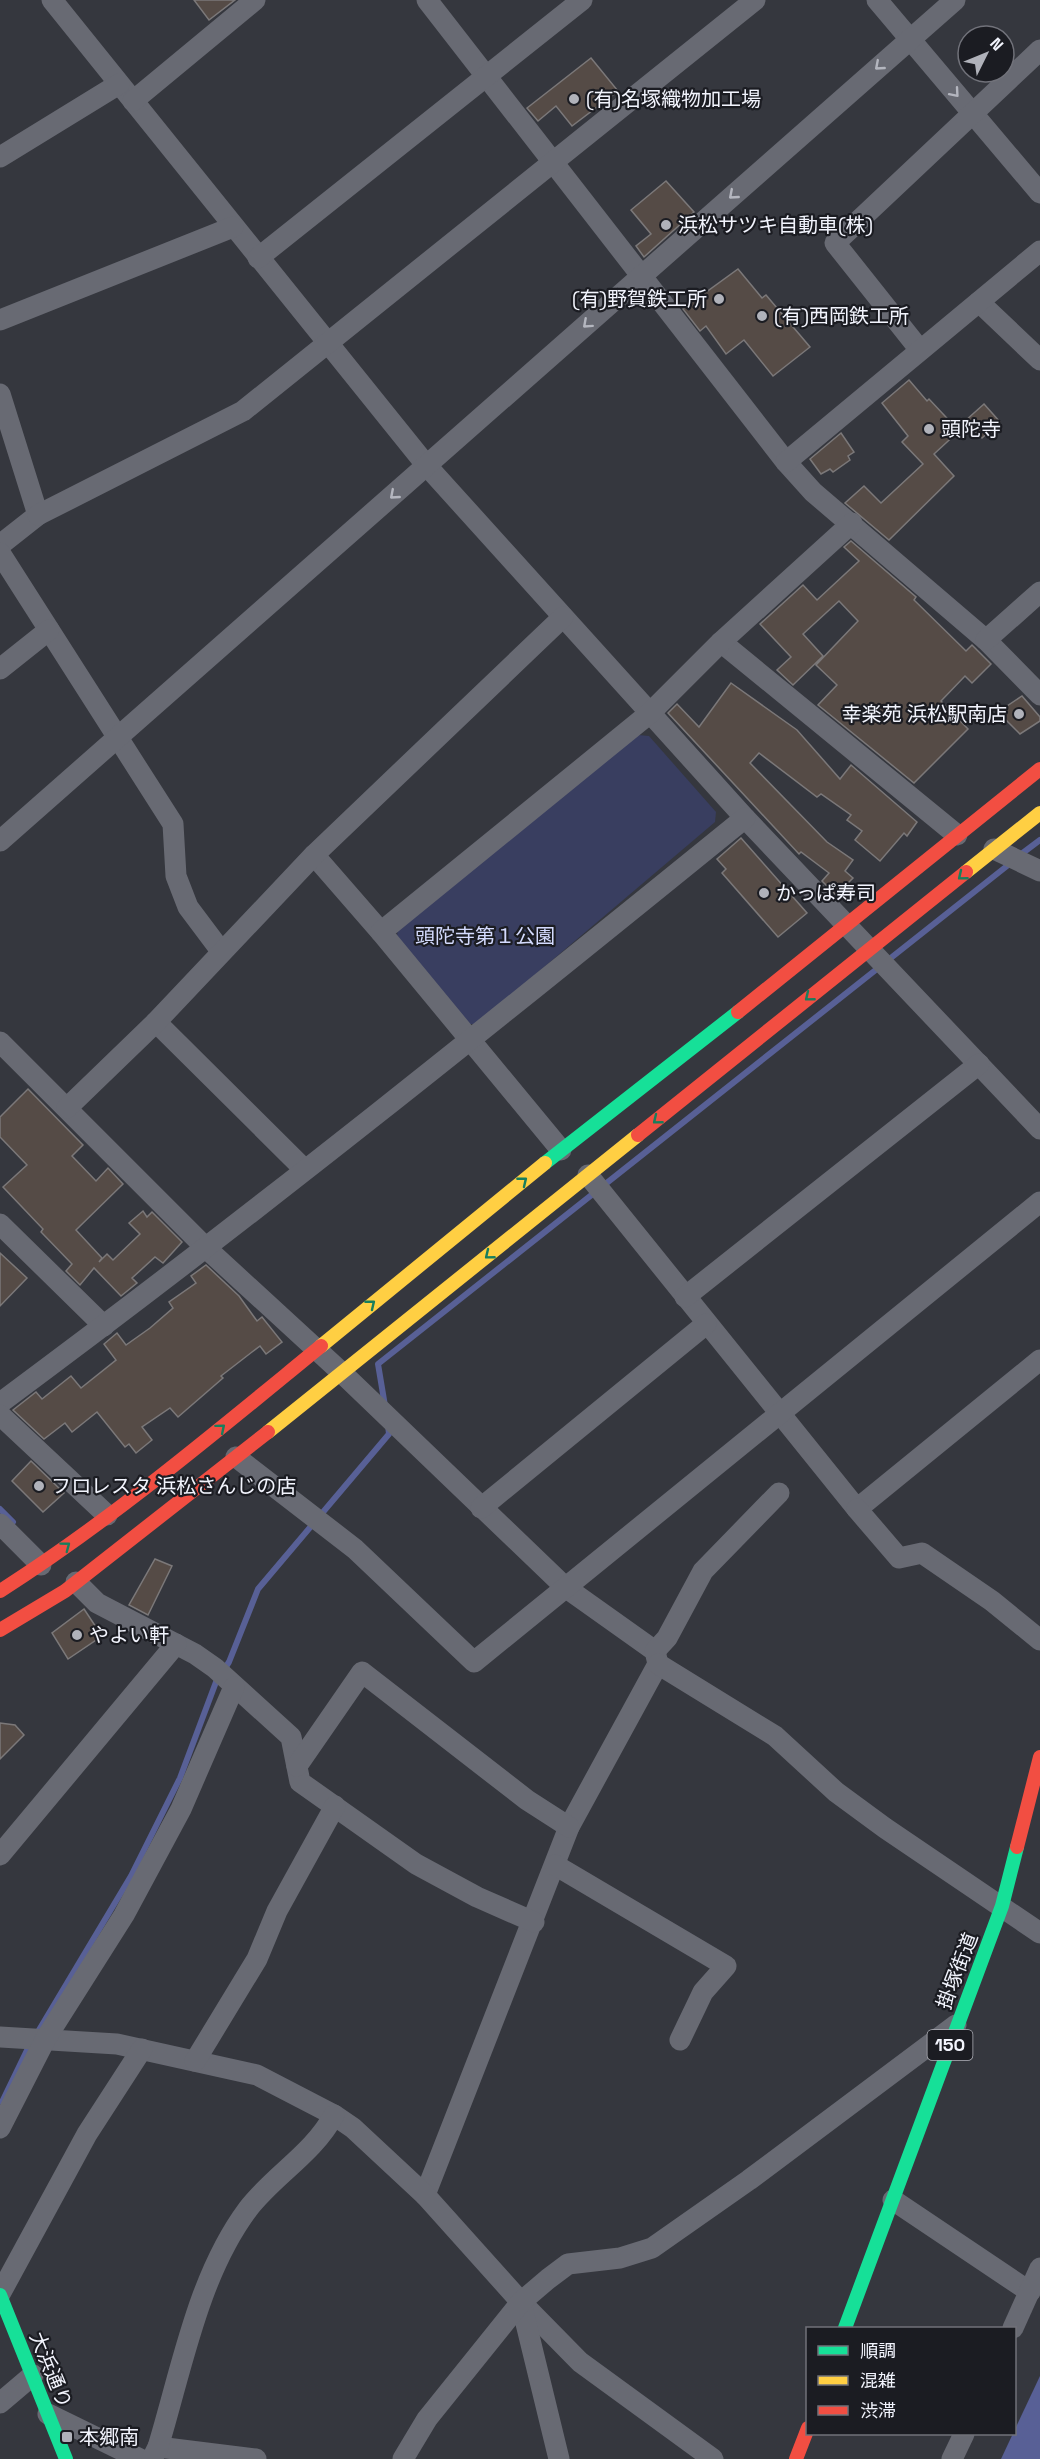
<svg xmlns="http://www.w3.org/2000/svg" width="1040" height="2459" font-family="'Space Grotesk','Noto Sans JP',sans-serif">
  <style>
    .green { fill: #393e60 }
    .water { fill: #586096 }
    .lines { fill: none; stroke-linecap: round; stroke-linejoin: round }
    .stream { stroke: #586096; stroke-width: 6 }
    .building { fill: #554b46; stroke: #7b7879; stroke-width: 1.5 }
    .street { stroke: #686a73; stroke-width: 21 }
    .fast { stroke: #16e098; stroke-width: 14 }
    .slow { stroke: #ffcf43; stroke-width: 14 }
    .jam { stroke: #f24e42; stroke-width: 14 }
    .oneway { stroke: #b4b6bf }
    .oneway2 { stroke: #187e5d }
    .poi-dot { fill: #b0b2ba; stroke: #1b1c22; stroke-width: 2 }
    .labels { text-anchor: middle; stroke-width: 4.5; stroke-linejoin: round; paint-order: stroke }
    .shield { fill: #1b1c22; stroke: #b2b3bb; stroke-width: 1.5 }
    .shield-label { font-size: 18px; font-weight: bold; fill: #f2f4fd }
    .poi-label { font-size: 20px; fill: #f2f4fd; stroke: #1b1c22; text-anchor: start }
    .park-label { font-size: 20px; fill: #d4dbfe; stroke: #1b1c22 }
    .street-label { font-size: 20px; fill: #f2f4fd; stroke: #1b1c22 }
  </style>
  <rect width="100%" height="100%" fill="#35373e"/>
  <!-- green -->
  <path class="green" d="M638,735L649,736L716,812L715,822L477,1024H468L397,937L398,927Z"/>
  <!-- water -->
  <path class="water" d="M1040,2376V2459H1001Z"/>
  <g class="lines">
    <!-- stream -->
    <g class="stream">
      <path d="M1020,855L1040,840"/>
      <path d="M385,1406L378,1364L1012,862"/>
      <path d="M0,1509L13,1522"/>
      <path d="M39,2030L131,1876L180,1778L216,1682L229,1662L258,1589L389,1434L388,1425"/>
      <path d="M2,2102L30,2044"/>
    </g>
  </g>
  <!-- building -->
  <g class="building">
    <path d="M194,0H235L209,20Z"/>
    <path d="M591,58L618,91L572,126L556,106L538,121L527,108Z"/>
    <path d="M666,181L694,212L644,257L636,246L651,234L631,210Z"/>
    <path d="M738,269L762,298L766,295L810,347L773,376L744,340L726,354L706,326L700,331L683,309Z"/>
    <path d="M909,380L927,401L929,399L959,431L934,454L954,476L889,540L845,503L864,486L881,503L923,464L902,442L908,436L882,403Z"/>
    <path d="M984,404L1000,422L982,438L965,421Z"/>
    <path d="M841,433L854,452L848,456L850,460L833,472L830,469L821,474L810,459Z"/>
    <path d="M851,541L916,597L914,600L966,651L972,645L991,664L972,683L965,676L941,701L968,729L914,783L818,705L837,685L816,665L858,621L839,601L803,634L823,656L793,685L777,670L791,657L760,624L803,585L817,600L859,561L844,547Z"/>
    <path d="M731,683L797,730L840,779L851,765L917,822L907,836L904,833L880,861L855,840L862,831L847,820L851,815L821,794L817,797L759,753L750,763L827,842L853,860L845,871L853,878L836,895L822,881L829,873L801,852L799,854L668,713L677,704L699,727Z"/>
    <path d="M1022,696L1040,717V721L1020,734L998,712Z"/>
    <path d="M741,838L807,913L778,937L722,873L726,869L717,859Z"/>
    <path d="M28,1089L83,1145L72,1156L96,1181L108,1168L123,1184L76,1230L102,1258L99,1262L107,1254L113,1260L140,1234L129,1223L143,1211L147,1217L152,1212L182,1242L163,1263L155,1257L132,1278L137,1283L121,1296L94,1268L80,1285L66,1271L72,1264L41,1232L43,1229L3,1187L27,1165L0,1137V1117Z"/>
    <path d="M0,1253L27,1278L0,1306Z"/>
    <path d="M206,1265L239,1296L257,1321L262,1317L282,1342L266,1354L260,1346L252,1352L221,1376L223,1378L178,1417L170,1408L142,1427L152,1440L136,1453L129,1444L125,1447L97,1412L72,1432L65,1423L44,1439L13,1410L36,1392L42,1399L71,1376L81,1388L116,1360L104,1344L117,1333L126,1345L150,1328L173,1308L169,1302L196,1283L191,1276Z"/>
    <path d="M31,1461L64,1493L43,1512L12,1481Z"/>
    <path d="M155,1559L172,1566L148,1615L129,1605Z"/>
    <path d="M84,1609L102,1636L68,1659L52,1633Z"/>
    <path d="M0,1723L15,1725L24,1735L0,1759Z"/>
  </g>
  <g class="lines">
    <!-- street -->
    <g class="street">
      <path d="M52,0L427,466L745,818L1040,1129"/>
      <path d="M427,0L786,462L813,492L986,640L1040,695"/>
      <path d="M877,0L1040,193"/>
      <path d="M133,101L255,0"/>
      <path d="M0,157L119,84"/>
      <path d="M258,258L582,0"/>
      <path d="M979,302L1040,360"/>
      <path d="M0,320L233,227"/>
      <path d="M920,350L835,243L1040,50"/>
      <path d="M0,394L38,515L0,545"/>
      <path d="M786,462L1040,251"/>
      <path d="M38,515L243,411L755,0"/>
      <path d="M0,553L173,824L176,876L188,907L221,951"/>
      <path d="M986,640L1040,592"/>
      <path d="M721,642L957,835"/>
      <path d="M0,669L49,630"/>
      <path d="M0,841L955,0"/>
      <path d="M994,849L1040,871"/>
      <path d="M314,855L381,932"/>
      <path d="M156,1022L304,1169"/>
      <path d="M0,1042L206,1248L341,1372L565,1587L655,1651L658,1664L569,1827L425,2195"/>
      <path d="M67,1108L156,1022L314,855L563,617"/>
      <path d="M561,1150L381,932L650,713L721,642L852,523"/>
      <path d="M588,1175L857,1509L1040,1360"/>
      <path d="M0,1224L104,1326"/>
      <path d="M685,1297L979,1064"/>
      <path d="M0,1403C254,1215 500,1017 745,818"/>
      <path d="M0,1415L107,1515"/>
      <path d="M236,1457L355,1549L474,1662L1040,1202"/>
      <path d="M481,1508L706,1324"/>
      <path d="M857,1509L899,1558L922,1553L992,1601L1040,1640"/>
      <path d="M0,1524L41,1565"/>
      <path d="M76,1582L97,1603L195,1654L215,1668L291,1737L300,1782L416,1864L477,1897L534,1922"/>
      <path d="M655,1651L667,1638L703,1571L779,1493"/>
      <path d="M658,1664L775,1736L836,1792L885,1828L1040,1933"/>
      <path d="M297,1766L362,1672L527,1800L569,1827"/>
      <path d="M0,1855L176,1644"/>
      <path d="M555,1865L726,1966L703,1992L680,2040"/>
      <path d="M0,2037L117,2044L257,2075L334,2115L353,2128L425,2195L521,2302L580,2362L713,2459"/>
      <path d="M195,2061L257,1959L277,1911L335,1806"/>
      <path d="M0,2128L46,2038L124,1915L181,1809L234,1687"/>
      <path d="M893,2200L1030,2292"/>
      <path d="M0,2294L87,2134L142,2049"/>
      <path d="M521,2303L559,2459"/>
      <path d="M1013,2328L1040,2268"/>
      <path d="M0,2403L33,2375"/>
      <path d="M48,2414L140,2459"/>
      <path d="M158,2447L256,2459"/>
      <path d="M152,2459L158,2447C182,2368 198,2276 248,2209C274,2175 313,2154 334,2115"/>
      <path d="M403,2459L427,2419L521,2302L548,2279L568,2264L620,2258L652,2248L749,2180L956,2025"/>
      <path d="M952,2459L964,2434"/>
    </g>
    <!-- fast -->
    <g class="fast">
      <path d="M545,1163L738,1012"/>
      <path d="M0,2295L66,2459"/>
      <path d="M845,2328L1002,1906L1017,1847"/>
    </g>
    <!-- slow -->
    <g class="slow">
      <path d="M966,872L1040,813"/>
      <path d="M321,1346L545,1163"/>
      <path d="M268,1432L638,1135"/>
    </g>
    <!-- jam -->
    <g class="jam">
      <path d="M738,1012L1040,769"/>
      <path d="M638,1135L966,872"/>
      <path d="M0,1591C113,1519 217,1431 321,1346"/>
      <path d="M0,1630L65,1591L268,1432"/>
      <path d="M1017,1847L1040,1757"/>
      <path d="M796,2459L808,2428"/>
    </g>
  </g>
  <!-- one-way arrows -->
  <defs><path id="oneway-chevron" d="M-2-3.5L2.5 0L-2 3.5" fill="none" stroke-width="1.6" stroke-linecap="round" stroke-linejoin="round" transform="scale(1.5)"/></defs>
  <g class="oneway">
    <use href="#oneway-chevron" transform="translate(879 66) rotate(139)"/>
    <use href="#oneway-chevron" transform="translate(955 93) rotate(49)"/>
    <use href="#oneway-chevron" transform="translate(733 195) rotate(139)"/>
    <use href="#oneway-chevron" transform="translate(587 324) rotate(138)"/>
    <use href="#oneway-chevron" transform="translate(394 495) rotate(139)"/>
  </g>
  <g class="oneway2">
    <use href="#oneway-chevron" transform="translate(962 876) rotate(141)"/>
    <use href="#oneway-chevron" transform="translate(809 997) rotate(141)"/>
    <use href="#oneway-chevron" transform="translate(657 1120) rotate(141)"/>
    <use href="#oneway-chevron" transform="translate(523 1181) rotate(-39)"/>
    <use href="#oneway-chevron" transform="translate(489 1255) rotate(141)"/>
    <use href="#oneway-chevron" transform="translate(371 1304) rotate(-39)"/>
    <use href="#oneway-chevron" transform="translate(221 1428) rotate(-40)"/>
    <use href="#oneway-chevron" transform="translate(66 1546) rotate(-37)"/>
  </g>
  <!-- markers -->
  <g class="poi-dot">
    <circle cx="574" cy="99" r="6"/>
    <circle cx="666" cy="225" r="6"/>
    <circle cx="719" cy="299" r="6"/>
    <circle cx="762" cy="316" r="6"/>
    <circle cx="929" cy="429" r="6"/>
    <circle cx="1019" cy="714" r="6"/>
    <circle cx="764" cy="893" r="6"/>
    <circle cx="39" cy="1486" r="6"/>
    <circle cx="77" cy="1635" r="6"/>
    <rect x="61" y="2431" width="12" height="12" rx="3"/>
  </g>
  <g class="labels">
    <!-- shield labels -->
    <rect class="shield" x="927.5" y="2030" width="45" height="30" rx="4.5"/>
    <g class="shield-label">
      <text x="950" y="2051">150</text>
    </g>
    <!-- poi labels -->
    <g class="poi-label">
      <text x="586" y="106">(有)名塚織物加工場</text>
      <text x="678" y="232">浜松サツキ自動車(株)</text>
      <text x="707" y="306" text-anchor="end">(有)野賀鉄工所</text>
      <text x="774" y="323">(有)西岡鉄工所</text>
      <text x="941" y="436">頭陀寺</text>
      <text x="1007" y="721" text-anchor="end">幸楽苑 浜松駅南店</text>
      <text x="776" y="900">かっぱ寿司</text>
      <text x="51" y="1493">フロレスタ 浜松さんじの店</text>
      <text x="89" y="1642">やよい軒</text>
      <text x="79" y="2444">本郷南</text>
    </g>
    <!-- park labels -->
    <g class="park-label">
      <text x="485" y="943">頭陀寺第１公園</text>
    </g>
    <!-- street labels -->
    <g class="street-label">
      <text transform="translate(957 1971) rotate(-69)" y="7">掛塚街道</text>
      <text transform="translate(51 2370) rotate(68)" y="7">大浜通り</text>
    </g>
  </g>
  <!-- legend -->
  <rect x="806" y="2327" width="210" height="108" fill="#1b1c22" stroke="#71727a" stroke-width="1.5"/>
  <rect x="818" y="2346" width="30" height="9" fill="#16e098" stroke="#71727a" stroke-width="1.5"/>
  <text x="860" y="2357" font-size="18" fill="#f2f4fd">順調</text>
  <rect x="818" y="2376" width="30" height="9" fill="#ffcf43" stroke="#71727a" stroke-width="1.5"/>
  <text x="860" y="2387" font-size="18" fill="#f2f4fd">混雑</text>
  <rect x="818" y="2406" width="30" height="9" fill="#f24e42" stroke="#71727a" stroke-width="1.5"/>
  <text x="860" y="2417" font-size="18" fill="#f2f4fd">渋滞</text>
  <!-- north arrow -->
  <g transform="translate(986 54) rotate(47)"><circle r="28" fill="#1b1c22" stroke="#71727a" stroke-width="1.5"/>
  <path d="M0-4.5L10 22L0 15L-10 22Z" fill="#b0b2ba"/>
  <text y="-9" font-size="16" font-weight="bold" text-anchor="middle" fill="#f2f4fd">N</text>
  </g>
</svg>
